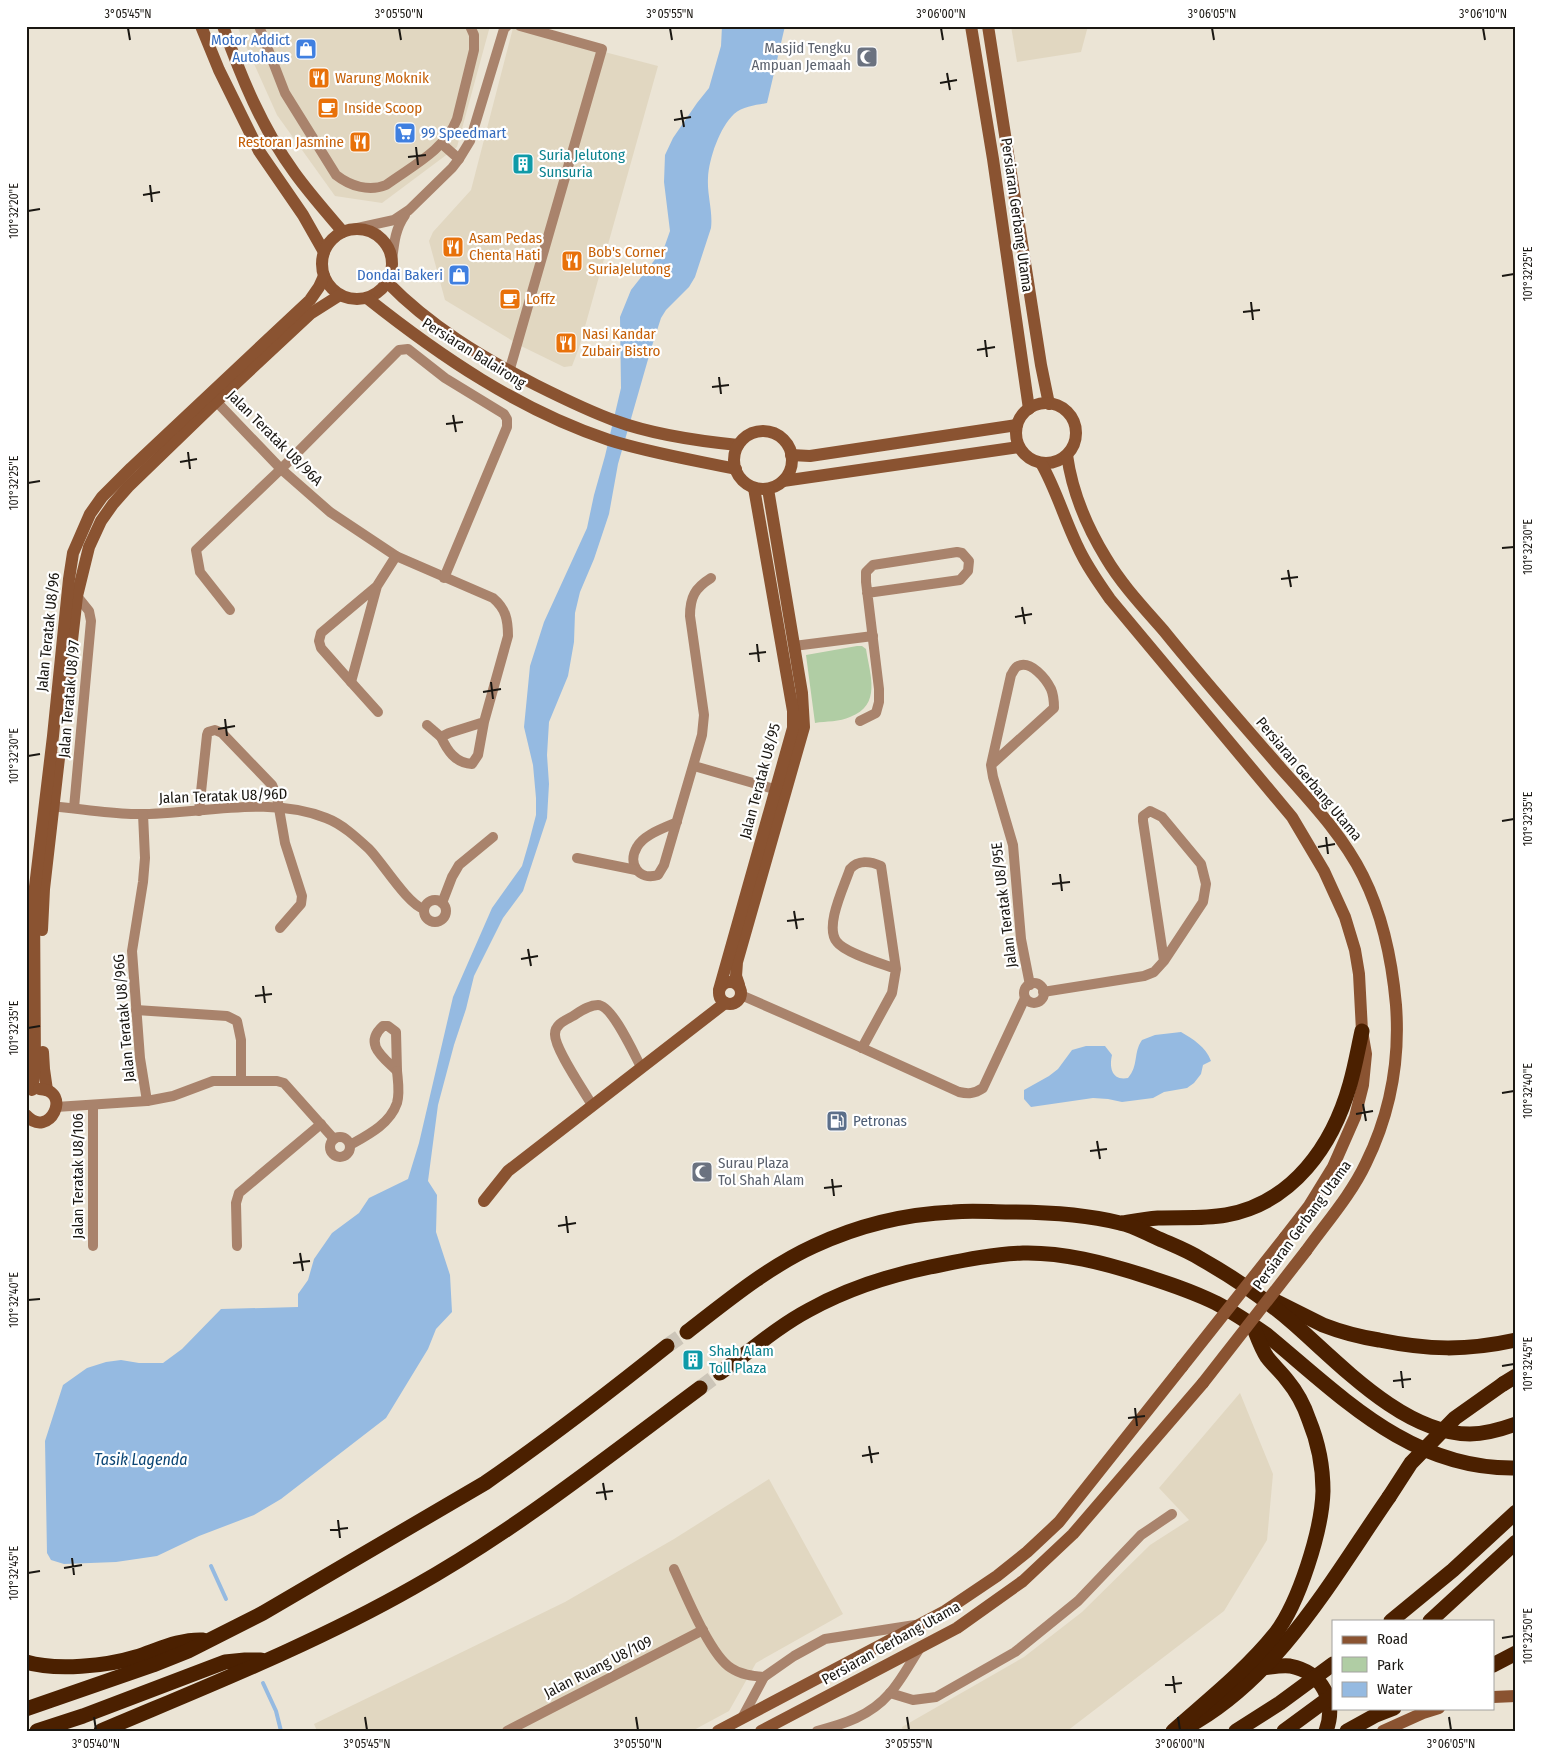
<svg xmlns="http://www.w3.org/2000/svg" width="1542" height="1757" font-family="'Fira Sans Condensed',sans-serif">
  <style>
    .built { fill: #e1d7c1 }
    .green { fill: #b0cda4 }
    .water { fill: #95bae1 }
    .lines { fill: none; stroke-linecap: round; stroke-linejoin: round }
    .stream { stroke: #95bae1; stroke-width: 4 }
    .highway-tunnel { stroke: #ccc5b8; stroke-width: 15; stroke-dasharray: 15 8; stroke-linecap: butt }
    .street { stroke: #a9836c; stroke-width: 10 }
    .secondary { stroke: #8a5331; stroke-width: 12 }
    .highway { stroke: #4b2000; stroke-width: 15 }
    .secondary-bridge { stroke: #8a5331; stroke-width: 12 }
    .highway-bridge { stroke: #4b2000; stroke-width: 15 }
    .ticks { fill: none; stroke: #1a1712; stroke-width: 2 }
    .labels { text-anchor: middle; stroke-width: 4.5; stroke-linejoin: round; paint-order: stroke }
    .shop-label { font-size: 15px; fill: #366cbe; stroke: #fff; text-anchor: end }
    .worship-label { font-size: 15px; fill: #5b616d; stroke: #fff; text-anchor: end }
    .food-label { font-size: 15px; fill: #c56008; stroke: #fff; text-anchor: start }
    .culture-label { font-size: 15px; fill: #0d838f; stroke: #fff; text-anchor: start }
    .street-label { font-size: 15px; fill: #1a1712; stroke: #fff }
    .service-label { font-size: 15px; fill: #4e5e75; stroke: #fff; text-anchor: start }
    .water-label { font-size: 16px; font-style: italic; fill: #0a4574; stroke: #fff }
    .neatline { fill: none; stroke: #1a1712; stroke-width: 2 }
    .ticks-label { font-size: 12px; text-anchor: middle; fill: #1a1712 }
  </style>
  <rect width="100%" height="100%" fill="#ebe4d5"/>
  <!-- built -->
  <g class="built">
    <path d="M237,26H490L457,147L382,203L335,196L277,115Z"/>
    <path d="M1011,26H1088L1081,52L1017,62Z"/>
    <path d="M513,28L658,66L579,348L572,366L564,367L521,346L445,300L429,241L433,232L471,190Z"/>
    <path d="M1240,1393L1273,1474L1267,1540L1224,1611L1067,1731H903L902,1727L1024,1657L1082,1612L1150,1545L1189,1520L1159,1488Z"/>
    <path d="M769,1479L843,1614L756,1663L729,1711L692,1731H317L314,1724L565,1602L674,1539Z"/>
  </g>
  <!-- green -->
  <path class="green" d="M857,646H862L866,649C870,675 882,705 850,717C840,722 826,721 815,723L806,655Z"/>
  <!-- water -->
  <g class="water">
    <path d="M722,26H785L767,103C757,105 743,106 734,114C720,127 709,158 708,178C707,195 713,211 711,228L695,277L689,287L666,310L661,318L651,349L618,464L609,514L594,559L580,592L575,613L574,642L568,676L549,722L547,755L549,784L547,818L523,891L503,918L474,976L466,1009L454,1045L438,1105L428,1181L437,1195L436,1232L450,1275L452,1312L436,1329L428,1349L386,1418L281,1499L254,1515L199,1536L157,1556L116,1562L64,1564L51,1560L47,1553L45,1441L63,1385L87,1368L106,1362L121,1360L139,1363H163L182,1349L221,1309L298,1307V1294L308,1280L314,1259L332,1233L359,1213L369,1198L408,1179L419,1143L453,997L492,908L522,866L529,842L536,815V798L533,765L524,727L530,666L544,622L587,528L594,495L605,456L621,388L620,317L631,290L664,248L670,231L664,182L665,155L673,138L697,103L709,88L721,46Z"/>
    <path d="M1181,1032C1193,1039 1206,1047 1211,1061L1203,1065L1201,1074L1194,1083L1187,1088L1164,1092L1153,1098L1122,1102L1108,1099L1093,1098L1031,1107L1024,1099V1090L1049,1076L1058,1069L1072,1050L1086,1046H1105L1112,1055C1109,1068 1112,1081 1128,1078C1139,1065 1133,1053 1142,1040L1155,1035Z"/>
  </g>
  <g class="lines">
    <!-- stream -->
    <g class="stream">
      <path d="M211,1566L226,1599"/>
      <path d="M263,1683L276,1711L281,1731"/>
    </g>
    <!-- highway-tunnel -->
    <g class="highway-tunnel">
      <path d="M667,1346L687,1332"/>
      <path d="M700,1388L720,1373"/>
    </g>
    <!-- street -->
    <g class="street">
      <path d="M259,26L285,93L336,175C350,186 369,192 386,185C412,166 445,150 457,119L474,50V35L470,26"/>
      <path d="M442,144L459,159"/>
      <path d="M353,229L394,220L409,210L452,168L459,159L470,141L504,29L507,26"/>
      <path d="M392,261C394,244 395,229 405,215"/>
      <path d="M509,372L602,49L520,26"/>
      <path d="M212,397L281,469L330,512L396,556L493,598C506,609 508,620 508,636L484,722L478,755L472,764C455,763 447,750 441,737L449,733L484,722"/>
      <path d="M377,586L321,633L319,641L321,648L351,682L377,586L396,556"/>
      <path d="M230,610L200,572L196,550L281,469L399,350L408,349L445,378L504,414L507,419V427L444,578"/>
      <path d="M794,646L873,636"/>
      <path d="M351,682L378,712"/>
      <path d="M860,721L876,713L879,702V689L866,582V572L873,565L957,552L962,553L969,561L968,571L960,580L867,593"/>
      <path d="M427,725L441,737"/>
      <path d="M991,765L1054,708C1054,702 1054,696 1051,689C1046,679 1031,660 1018,666C1015,667 1013,672 1011,675L991,765L993,777L1013,845L1021,939L1030,985"/>
      <path d="M694,766L781,791"/>
      <path d="M48,806C75,808 103,813 131,814C194,816 266,794 326,818C342,824 356,837 369,849C382,862 408,905 424,909"/>
      <path d="M74,808L91,621L89,611L77,596"/>
      <path d="M199,811L207,735L208,732L215,730L222,733L272,785L277,797L285,843L302,896L301,904L280,928"/>
      <path d="M143,814L145,858L143,882L132,951L140,1058L147,1101"/>
      <path d="M677,822C665,828 644,834 637,847C627,864 639,881 658,875L664,865L702,735L704,715L690,616C690,597 695,588 711,578"/>
      <path d="M577,858L636,870"/>
      <circle cx="435" cy="911" r="11"/>
      <path d="M442,903L452,877L459,865L493,837"/>
      <circle cx="1034" cy="993" r="10"/>
      <path d="M1043,992L1144,976L1154,972L1164,961L1203,902L1206,884L1201,864L1162,817L1150,811L1143,816V821L1164,961"/>
      <path d="M741,995L862,1048L959,1092C968,1094 974,1094 983,1088L1025,998"/>
      <path d="M136,1010L227,1016L237,1021L241,1040V1080"/>
      <path d="M383,1026H388L396,1032L397,1071C383,1057 363,1044 383,1026Z"/>
      <path d="M862,1048L892,993L896,969L881,866C870,861 858,860 850,869C844,887 824,927 837,942C845,953 883,964 896,969"/>
      <path d="M93,1105V1246"/>
      <path d="M592,1105C584,1091 554,1048 555,1034C555,1024 566,1020 573,1016C581,1011 589,1005 598,1005C612,1005 634,1054 641,1067"/>
      <path d="M56,1107L147,1101L173,1096L213,1081H277L284,1083L334,1139"/>
      <circle cx="340" cy="1147" r="10"/>
      <path d="M350,1145C368,1135 390,1124 397,1103C400,1093 398,1082 397,1071"/>
      <path d="M237,1246L236,1203L239,1193L321,1124"/>
      <path d="M674,1569C685,1593 710,1655 731,1668C741,1675 753,1676 764,1677"/>
      <path d="M890,1693L913,1700L936,1697L1015,1652L1078,1601L1141,1535L1172,1514"/>
      <path d="M742,1718L764,1677L794,1656L825,1639L915,1625"/>
      <path d="M507,1731L703,1630"/>
      <path d="M817,1731C844,1724 870,1716 889,1694C901,1681 910,1663 920,1648"/>
    </g>
    <!-- secondary -->
    <g class="secondary">
      <path d="M201,26L219,70L259,151L303,215L324,252"/>
      <path d="M223,26C241,77 262,128 294,172C309,193 326,212 343,232"/>
      <path d="M971,26L993,159L1029,409"/>
      <path d="M988,26L1041,365L1049,404"/>
      <circle cx="357" cy="264" r="35"/>
      <path d="M387,282C430,326 481,357 536,385C562,398 588,411 616,421C654,435 698,441 738,445"/>
      <path d="M367,298C440,356 519,410 609,440C650,453 694,460 736,469"/>
      <circle cx="1046" cy="433" r="30"/>
      <circle cx="763" cy="460" r="29"/>
      <path d="M791,455L810,456L1017,425"/>
      <path d="M1067,455C1072,491 1087,527 1106,558C1122,585 1144,608 1164,631C1201,677 1240,721 1278,765C1309,800 1342,834 1363,876C1383,916 1392,960 1396,1005C1400,1059 1390,1114 1366,1163C1351,1195 1326,1223 1306,1251"/>
      <path d="M1041,463C1056,489 1064,518 1077,545C1086,565 1098,582 1110,599L1292,817L1324,871L1345,917L1355,950L1359,974L1362,1031L1366,1054L1363,1085L1355,1117L1333,1167L1309,1206L1285,1237"/>
      <path d="M783,481L1019,447"/>
      <path d="M64,711L77,596L89,547L101,521L113,504L128,487L217,401L310,314L340,295"/>
      <path d="M42,930L44,889L59,758"/>
      <circle cx="730" cy="993" r="11"/>
      <path d="M739,985L736,976L737,962L804,727L802,693L768,489"/>
      <path d="M719,990L793,728V711L754,488"/>
      <path d="M43,1052L44,1069L47,1090"/>
      <path d="M32,1090L35,1071L34,895L53,736L69,579L73,553L90,514L102,497L131,468L310,300L319,287L324,276"/>
      <path d="M26,1115C49,1141 74,1090 39,1089"/>
      <path d="M484,1201L508,1171L725,1003"/>
      <path d="M1493,1697L1516,1696"/>
      <path d="M718,1731L945,1611L997,1576L1027,1552L1059,1522L1182,1367"/>
      <path d="M761,1731L957,1628L1023,1581L1073,1534L1203,1383"/>
      <path d="M1383,1731L1423,1713L1439,1708"/>
    </g>
    <!-- highway -->
    <g class="highway">
      <path d="M1123,1223C1135,1221 1146,1219 1158,1218C1180,1217 1203,1219 1226,1215C1293,1203 1333,1145 1350,1084C1355,1067 1358,1049 1362,1031"/>
      <path d="M1275,1301C1291,1309 1307,1317 1323,1325C1341,1332 1360,1337 1379,1340C1428,1350 1466,1351 1516,1340"/>
      <path d="M687,1332C727,1301 768,1267 814,1246C857,1226 906,1214 953,1212C972,1210 991,1212 1009,1212C1046,1212 1084,1214 1120,1223C1132,1225 1144,1232 1155,1237C1170,1244 1187,1250 1201,1259C1233,1277 1265,1299 1293,1323C1340,1364 1404,1434 1470,1434C1486,1434 1502,1429 1516,1424"/>
      <path d="M720,1373C749,1352 777,1327 809,1310C847,1289 887,1276 930,1267C960,1261 992,1254 1023,1253C1063,1252 1104,1263 1142,1275C1167,1283 1192,1291 1216,1303C1233,1312 1251,1324 1267,1335C1342,1397 1411,1470 1516,1468"/>
      <path d="M1503,1384L1516,1376"/>
      <path d="M1391,1621L1453,1570L1516,1512"/>
      <path d="M1430,1621L1516,1542"/>
      <path d="M26,1662C56,1671 107,1666 136,1657C158,1650 179,1639 203,1640"/>
      <path d="M1493,1665L1516,1653"/>
      <path d="M1263,1668C1272,1667 1281,1665 1290,1666C1322,1672 1337,1701 1326,1731"/>
      <path d="M26,1709L153,1665L188,1651L263,1613L485,1483C547,1440 607,1394 667,1346"/>
      <path d="M1187,1727C1278,1678 1332,1579 1389,1497"/>
      <path d="M37,1731L83,1716L225,1662L245,1660H261"/>
      <path d="M101,1731C207,1686 314,1644 414,1587C516,1530 607,1457 700,1388"/>
      <path d="M1173,1731C1208,1700 1246,1670 1275,1634C1299,1603 1322,1530 1323,1491C1323,1467 1318,1442 1309,1420C1304,1405 1297,1392 1287,1380C1281,1372 1273,1365 1267,1357C1261,1348 1257,1336 1253,1326"/>
      <path d="M1347,1731L1376,1715L1394,1708"/>
    </g>
    <!-- secondary-bridge -->
    <g class="secondary-bridge">
      <path d="M1182,1367L1285,1237"/>
      <path d="M1203,1383L1306,1251"/>
    </g>
    <!-- highway-bridge -->
    <g class="highway-bridge">
      <path d="M1389,1497L1411,1463L1455,1418L1503,1384"/>
      <path d="M1236,1731L1280,1703L1333,1664"/>
      <path d="M1284,1731L1333,1695"/>
    </g>
  </g>
  <!-- ticks -->
  <path class="ticks" d="M128,28L130,40M399,28L401,40M670,28L672,40M941,28L943,40M1212,28L1214,40M1483,28L1485,40M947,73L950,90M940,83L957,80M681,110L684,127M674,120L691,117M416,147L418,165M408,157L426,155M150,185L152,202M143,195L160,192M28,211L40,209M1502,276L1514,274M1251,302L1253,320M1243,312L1260,310M985,340L987,357M977,350L995,347M719,377L721,394M712,387L729,385M453,415L456,432M446,424L463,422M188,452L190,469M180,462L197,459M28,483L40,481M1502,548L1514,547M1288,570L1291,587M1281,579L1298,577M1022,607L1025,624M1015,617L1032,614M757,644L759,662M749,654L766,652M491,682L493,699M483,692L501,689M225,719L227,736M218,729L235,726M28,756L40,754M1502,821L1514,819M1326,837L1328,854M1318,847L1335,844M1060,874L1062,891M1052,884L1070,882M794,911L797,929M787,921L804,919M528,949L531,966M521,959L538,956M263,986L265,1003M255,996L272,994M28,1028L40,1026M1502,1093L1514,1091M1363,1104L1366,1121M1356,1114L1373,1111M1097,1141L1100,1159M1090,1151L1107,1149M832,1179L834,1196M824,1188L842,1186M566,1216L568,1233M558,1226L576,1223M300,1253L303,1271M293,1263L310,1261M28,1300L40,1299M1502,1366L1514,1364M1401,1371L1403,1388M1393,1381L1411,1379M1135,1408L1137,1426M1128,1418L1145,1416M869,1446L872,1463M862,1456L879,1453M603,1483L606,1500M596,1493L613,1491M338,1520L340,1538M330,1530L348,1528M72,1558L74,1575M64,1568L82,1565M28,1573L40,1571M1502,1638L1514,1636M1173,1676L1175,1693M1165,1685L1182,1683M94,1717L96,1730M365,1717L367,1730M636,1717L638,1730M907,1717L909,1730M1178,1717L1180,1730M1449,1717L1451,1730"/>
  <!-- icons -->
  <defs>
    <g id="shop-square" transform="scale(1.125)"><rect x="-9" y="-9" width="18" height="18" rx="4" fill="#3f7fe0" stroke="#fff"/><path d="M-5-2.5h2.3a2.7 3.5 0 0 1 5.4 0H5L5.5 6h-11ZM-1.5-2.5h3a1.5 2.3 0 0 0-3 0Z" fill="#fff"/></g>
    <g id="mosque-square" transform="scale(1.125)"><rect x="-9" y="-9" width="18" height="18" rx="4" fill="#6b7280" stroke="#fff"/><path d="M3.5-4.9A6 6 0 1 0 3.5 4.9A5 5 0 1 1 3.5-4.9Z" fill="#fff"/></g>
    <g id="restaurant-square" transform="scale(1.125)"><rect x="-9" y="-9" width="18" height="18" rx="4" fill="#e8710a" stroke="#fff"/><path d="M-5-6h1v4h1v-4h1v4h1v-4h1v5L-1.5 .5V6h-2V.5L-5-1ZM5-6V6H3V1.5H1.5Q1.5-4 5-6Z" fill="#fff"/></g>
    <g id="cafe-square" transform="scale(1.125)"><rect x="-9" y="-9" width="18" height="18" rx="4" fill="#e8710a" stroke="#fff"/><path d="M-5.5-4.5H6V0H3Q3 3.5 0 3.5H-2.5Q-5.5 3.5-5.5 0ZM3-3.2v2h1.7v-2ZM-6 4.5H4V6H-6Z" fill="#fff"/></g>
    <g id="supermarket-square" transform="scale(1.125)"><rect x="-9" y="-9" width="18" height="18" rx="4" fill="#3f7fe0" stroke="#fff"/><path d="M-6-5.5h2.5l.6 2H6L4.5 2H-2.5L-4.4-4H-6ZM-1.5 3.2a1.3 1.3 0 1 0 .1 0ZM3 3.2a1.3 1.3 0 1 0 .1 0Z" fill="#fff"/></g>
    <g id="building-square" transform="scale(1.125)"><rect x="-9" y="-9" width="18" height="18" rx="4" fill="#0f9aa8" stroke="#fff"/><path d="M-4-6H4V6H1V3H-1V6H-4ZM-2.5-4.3h1.7v1.8h-1.7ZM.8-4.3h1.7v1.8H.8ZM-2.5-1h1.7V.8h-1.7ZM.8-1h1.7V.8H.8Z" fill="#fff"/></g>
    <g id="fuel-square" transform="scale(1.125)"><rect x="-9" y="-9" width="18" height="18" rx="4" fill="#5c6f8a" stroke="#fff"/><path d="M-5.5-6h7V0h2V4h1.3V-2.5L3-4.5l.8-.8L6-3V5H2.5V1h-1V6h-7ZM-4.2-4.7v3.2H.2V-4.7Z" fill="#fff"/></g>
  </defs>
  <g fill-rule="evenodd">
    <use href="#shop-square" x="306" y="49"/>
    <use href="#mosque-square" x="867" y="57"/>
    <use href="#restaurant-square" x="319" y="78"/>
    <use href="#cafe-square" x="328" y="108"/>
    <use href="#supermarket-square" x="405" y="133"/>
    <use href="#restaurant-square" x="360" y="142"/>
    <use href="#building-square" x="523" y="164"/>
    <use href="#restaurant-square" x="453" y="247"/>
    <use href="#restaurant-square" x="572" y="261"/>
    <use href="#shop-square" x="459" y="275"/>
    <use href="#cafe-square" x="510" y="299"/>
    <use href="#restaurant-square" x="566" y="343"/>
    <use href="#fuel-square" x="837" y="1121"/>
    <use href="#mosque-square" x="702" y="1172"/>
    <use href="#building-square" x="693" y="1360"/>
  </g>
  <g class="labels">
    <!-- shop labels -->
    <g class="shop-label">
      <text x="290" y="45">Motor Addict<tspan x="290" dy="17">Autohaus</tspan></text>
      <text x="421" y="138" text-anchor="start">99 Speedmart</text>
      <text x="443" y="280">Dondai Bakeri</text>
    </g>
    <!-- worship labels -->
    <g class="worship-label">
      <text x="851" y="53">Masjid Tengku<tspan x="851" dy="17">Ampuan Jemaah</tspan></text>
      <text x="718" y="1168" text-anchor="start">Surau Plaza<tspan x="718" dy="17">Tol Shah Alam</tspan></text>
    </g>
    <!-- food labels -->
    <g class="food-label">
      <text x="335" y="83">Warung Moknik</text>
      <text x="344" y="113">Inside Scoop</text>
      <text x="344" y="147" text-anchor="end">Restoran Jasmine</text>
      <text x="469" y="243">Asam Pedas<tspan x="469" dy="17">Chenta Hati</tspan></text>
      <text x="588" y="257">Bob's Corner<tspan x="588" dy="17">SuriaJelutong</tspan></text>
      <text x="526" y="304">Loffz</text>
      <text x="582" y="339">Nasi Kandar<tspan x="582" dy="17">Zubair Bistro</tspan></text>
    </g>
    <!-- culture labels -->
    <g class="culture-label">
      <text x="539" y="160">Suria Jelutong<tspan x="539" dy="17">Sunsuria</tspan></text>
      <text x="709" y="1356">Shah Alam<tspan x="709" dy="17">Toll Plaza</tspan></text>
    </g>
    <!-- street labels -->
    <g class="street-label">
      <text transform="translate(1017 215) rotate(82)" y="5">Persiaran Gerbang Utama</text>
      <text transform="translate(474 353) rotate(32)" y="5">Persiaran Balairong</text>
      <text transform="translate(275 438) rotate(45)" y="5">Jalan Teratak U8/96A</text>
      <text transform="translate(48 632) rotate(-84)" y="5">Jalan Teratak U8/96</text>
      <text transform="translate(69 699) rotate(-85)" y="5">Jalan Teratak U8/97</text>
      <text transform="translate(1309 779) rotate(50)" y="5">Persiaran Gerbang Utama</text>
      <text transform="translate(760 781) rotate(-75)" y="5">Jalan Teratak U8/95</text>
      <text transform="translate(223 796) rotate(-2)" y="5">Jalan Teratak U8/96D</text>
      <text transform="translate(1004 905) rotate(-97)" y="5">Jalan Teratak U8/95E</text>
      <text transform="translate(124 1018) rotate(-95)" y="5">Jalan Teratak U8/96G</text>
      <text transform="translate(78 1176) rotate(-90)" y="5">Jalan Teratak U8/106</text>
      <text transform="translate(1302 1225) rotate(-54)" y="5">Persiaran Gerbang Utama</text>
      <text transform="translate(891 1643) rotate(-29)" y="5">Persiaran Gerbang Utama</text>
      <text transform="translate(598 1667) rotate(-27)" y="5">Jalan Ruang U8/109</text>
    </g>
    <!-- service labels -->
    <g class="service-label">
      <text x="853" y="1126">Petronas</text>
    </g>
    <!-- water labels -->
    <g class="water-label">
      <text x="141" y="1465">Tasik Lagenda</text>
    </g>
  </g>
  <!-- border -->
  <rect width="1542" height="1757" fill="none" stroke="#ffffff" stroke-width="55"/>
  <!-- legend -->
  <rect x="1332" y="1620" width="162" height="90" fill="#ffffff" stroke="#a3a2a0"/>
  <rect x="1342" y="1636" width="25" height="8" fill="#8a5331" stroke="#a3a2a0"/>
  <text x="1377" y="1644" font-size="15" fill="#1a1712">Road</text>
  <rect x="1342" y="1657" width="25" height="15" fill="#b0cda4" stroke="#a3a2a0"/>
  <text x="1377" y="1670" font-size="15" fill="#1a1712">Park</text>
  <rect x="1342" y="1682" width="25" height="15" fill="#95bae1" stroke="#a3a2a0"/>
  <text x="1377" y="1694" font-size="15" fill="#1a1712">Water</text>
  <rect x="28" y="28" width="1486" height="1702" class="neatline"/>
  <g class="ticks-label">
    <text x="128" y="18">3°05'45"N</text>
    <text x="399" y="18">3°05'50"N</text>
    <text x="670" y="18">3°05'55"N</text>
    <text x="941" y="18">3°06'00"N</text>
    <text x="1212" y="18">3°06'05"N</text>
    <text x="1483" y="18">3°06'10"N</text>
    <text transform="translate(14 211) rotate(-90)" y="4">101°32'20"E</text>
    <text transform="translate(1528 274) rotate(-90)" y="4">101°32'25"E</text>
    <text transform="translate(14 483) rotate(-90)" y="4">101°32'25"E</text>
    <text transform="translate(1528 547) rotate(-90)" y="4">101°32'30"E</text>
    <text transform="translate(14 756) rotate(-90)" y="4">101°32'30"E</text>
    <text transform="translate(1528 819) rotate(-90)" y="4">101°32'35"E</text>
    <text transform="translate(14 1028) rotate(-90)" y="4">101°32'35"E</text>
    <text transform="translate(1528 1091) rotate(-90)" y="4">101°32'40"E</text>
    <text transform="translate(14 1300) rotate(-90)" y="4">101°32'40"E</text>
    <text transform="translate(1528 1364) rotate(-90)" y="4">101°32'45"E</text>
    <text transform="translate(14 1573) rotate(-90)" y="4">101°32'45"E</text>
    <text transform="translate(1528 1636) rotate(-90)" y="4">101°32'50"E</text>
    <text x="96" y="1748">3°05'40"N</text>
    <text x="367" y="1748">3°05'45"N</text>
    <text x="638" y="1748">3°05'50"N</text>
    <text x="909" y="1748">3°05'55"N</text>
    <text x="1180" y="1748">3°06'00"N</text>
    <text x="1451" y="1748">3°06'05"N</text>
  </g>
</svg>
